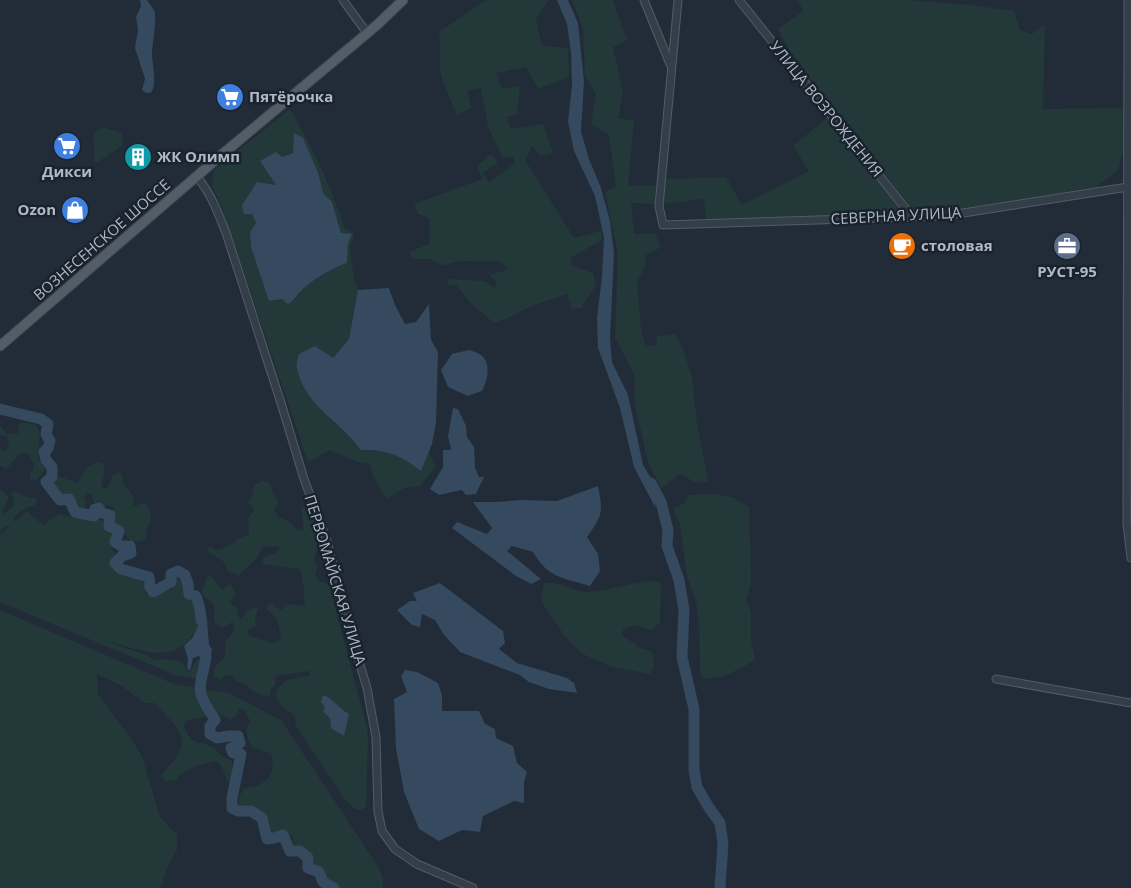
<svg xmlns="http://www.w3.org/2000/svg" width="1131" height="888" font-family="'Open Sans',sans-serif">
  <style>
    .green { fill: #233839; fill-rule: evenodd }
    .water { fill: #35495f }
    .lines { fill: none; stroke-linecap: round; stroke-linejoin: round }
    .river { stroke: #35495f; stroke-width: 11 }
    .minor-casing { stroke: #525c66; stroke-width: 9 }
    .major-casing { stroke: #3e4752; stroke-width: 11 }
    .minor { stroke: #343e48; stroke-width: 7 }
    .major { stroke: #525d68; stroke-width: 9 }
    .labels { text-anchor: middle; stroke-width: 5; stroke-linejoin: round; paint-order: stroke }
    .poi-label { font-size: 15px; font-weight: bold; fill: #afb9c5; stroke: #1a232d; text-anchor: start }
    .street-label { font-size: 15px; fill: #afb9c5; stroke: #1a232d }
  </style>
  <rect width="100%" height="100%" fill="#212c38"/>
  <!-- green -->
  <g class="green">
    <path d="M486,0H549L536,19L542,46L568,48L569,77L538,89L526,67L496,73L502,89L520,86L517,114L507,117L510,129L543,124L553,153L541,156L532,146L525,160L574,238L601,231L603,239L571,258L572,266L593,273L596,286L581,308L572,309L567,294L529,307L508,318L494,323L470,303L457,286L448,285V279L485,281L494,288L497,282L489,275L507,270L502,262L460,261L442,266L430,259H413L409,252L429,244L430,218L418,214L414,204L482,179L477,166L491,154L498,162L483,173L489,183L514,164L513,156L503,158L488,127L481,88L467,91L472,108L457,115C451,100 442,85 440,69C439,57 441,45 439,32Z"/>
    <path d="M572,0H613L627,40L613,47L623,92L618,118L634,121L628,185L656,186L654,204L631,203L634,234H656L660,248L649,253L645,256V266L637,282L641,328L645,345L656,346L657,336L675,334L683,349L692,377L697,423L708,481L696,483L681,474L661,488L648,462L634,401L635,376L615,337L618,253L605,192L616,187L609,135L591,124L596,94L585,76L583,29Z"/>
    <path d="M798,0H909L971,5L1014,11L1020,30L1032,34L1045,24L1043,109L1124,108V147L1118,170L1096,187L942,212L915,213L835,112L790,51L778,29L803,11Z"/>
    <path d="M290,109C314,150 330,184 345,229L352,231L354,237L350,247L354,278L358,290L349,339L333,358L328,418L351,436L361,450C386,449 401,455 421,470L429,451L435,467L420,486L404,488L387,499L373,476L370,464L357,462L330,450L308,462L222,208L212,186L214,170ZM294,134L303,139L318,172L323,193L332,202L341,233L348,244L347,263C329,270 303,284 294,301L282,299L269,301L251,247L250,232L256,224L252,214L242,205L256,183L276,185L260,161L282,157L293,153Z"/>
    <path d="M827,118L851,145L905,213L903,215L706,221L704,199L662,204L664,179L726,177L742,205L809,171L793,146Z"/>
    <path d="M102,127L122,133L123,145L95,164L93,134Z"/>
    <path d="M22,422L36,425L40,435L38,458L46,469L36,480L30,479V473L34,468L33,463L27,453H21L6,469L0,465V447L3,451L6,450C9,446 10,442 7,437L0,435V425L7,434L19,433L18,425Z"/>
    <path d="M97,462L103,463L105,471L101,487L106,489L110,484L112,476L117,473L122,474L123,483L133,496V507L142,503L147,504L151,515V521L146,529L147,538L139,542L131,541L115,524L113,507C98,502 97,513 91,494L88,493L84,497L86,503L84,508L75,505L73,496H59L51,484L56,477H61L77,483C86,475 81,468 97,462Z"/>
    <path d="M261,481H266L271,484L273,494L278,501L274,510L278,517L288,521L296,529L302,531L304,530L301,509L306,506C315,525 325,538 314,558L317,567L315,575L320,581L329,584L367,728L368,740L366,806C358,816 351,805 344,798L296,726L294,715L282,707L276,697C278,679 293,678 309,676L310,673L309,671L276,676L275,685L271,689L270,695L268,696C259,695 251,692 246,684L237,681L230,675L224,676L221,680L215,678C211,667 218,664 225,657V642L235,629L232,622C224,629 214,629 214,616C214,613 215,610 215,608C214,601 204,599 202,593L207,576L212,577L222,590L228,585H232L235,594L230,603L237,608L239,619H241C246,614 248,606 257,608L258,610L255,618L256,626L248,630L249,636C256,639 265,640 273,644L277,642L281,637L277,619L267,609L268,604H273L274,606L281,610L287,604L301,606L305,604C303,593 305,579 299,569L263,564V558L268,555L276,553L280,549L279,546L263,547L257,558L239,575L227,571L224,562L209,553L208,550L209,547H211L216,550C230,549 236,537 249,535L248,518L254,511V509L247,502L252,496L254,486Z"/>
    <path d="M0,489L9,497L3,510L4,515L14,505V499L11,494L14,490L23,496L37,499L35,505C26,508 20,510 14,518V522L27,511L43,525L59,514L75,518L104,520L107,531L112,535L111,549L115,553L114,564L118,572L126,573L143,581L146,589L145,594L151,595L172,589L174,579L177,578L183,581L186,595L193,599L195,602C196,607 200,616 200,621C199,626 192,637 188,641C166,663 137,649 111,642L113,644L144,654L156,660L165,659L182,662L189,673L197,659H200C203,665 200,673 198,679L178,676L0,602V535L9,527L6,526L0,531Z"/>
    <path d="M713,494L734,498L749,507L751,571V584L746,599L751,612V641L755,660C736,670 727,678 704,679L700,670L699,624L696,601L687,576L680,525L673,508C681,506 686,503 688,495Z"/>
    <path d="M650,581L658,582L661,585L660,622L652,630C639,628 637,621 623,630L622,635L640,648L651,651C655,659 655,666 650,674L612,667L583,654L577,649L564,635L542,603L541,597L544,583C561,581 573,593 589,592C611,591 629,582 650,581Z"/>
    <path d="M0,610L174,684L229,693L281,720L379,868L383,879V888H338L328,880L314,863L313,857L302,845L295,846L292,836L282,832L271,833L266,817L257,810L240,808C237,799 239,795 245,788C266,786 277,775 271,753L254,748L249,742L246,732L250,721L245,710L240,708L235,717L230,719L212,712C200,721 198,716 186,721L184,726C191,745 197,740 212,747C221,751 217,757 232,760V782L227,781L222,767L217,761C201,764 186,767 176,780L166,781L161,776C167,768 175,760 180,751C190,734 164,715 155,703H145L120,685L97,674L98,694L130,737L142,756L160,817L177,835V850L169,863L160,888H0Z"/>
  </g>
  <!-- water -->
  <g class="water">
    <path d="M140,0H147C149,4 154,9 155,13C156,26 152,44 152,56C152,62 161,105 142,90L145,79L135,48L138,30L136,17L141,6Z"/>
    <path d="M557,0H568L578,23L584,81L581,132L589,159L601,188L610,221L614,253L610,338L612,362L628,395L643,465L658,490L655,507L634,467L620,408L598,348L597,318L602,277L604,238L595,196L574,151L568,122L572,85L571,53L567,24Z"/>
    <path d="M294,133L303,138L318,172L323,193L332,202L341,233L352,234L348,244L347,263C330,269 311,280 299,293C294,299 295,300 288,304L282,299L269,301L251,247L250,232L256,223L252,214H244L242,205L257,182L276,185L260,161L276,152L282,157L293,153Z"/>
    <path d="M389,288L395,305L405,324L416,322L429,304L431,340L438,352L436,423L432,444L421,471C401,455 386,449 361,450C341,422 305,406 297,369C296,364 298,358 299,354L315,346L333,358L349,339L358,290Z"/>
    <path d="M469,350C473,351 478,353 481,355C492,364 487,381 482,391L468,396L448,387L441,370L452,354Z"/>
    <path d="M453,408L458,409L466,426L467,437L474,447L475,468L479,477H484L476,494L466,495L462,490L439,495L430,489L443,467V450H451L448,436Z"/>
    <path d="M598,486C603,512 603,515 587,537L598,554L600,571L590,586C563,578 548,578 533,552L512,546L507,551L541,579L531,584L516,576L452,528L457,522L487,534L492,528L473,502H496L521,500L557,501Z"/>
    <path d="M440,583L503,631L505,643L499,649L517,663L567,678L574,683L577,693L549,689L529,682L520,675L460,652L444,635L435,620L422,614L420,627L412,625L397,610L410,601H417L413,593Z"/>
    <path d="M201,606L207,619L209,645L212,649L209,668L206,673L202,671V661L199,656L193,658L190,671L187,668L188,659L184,646L193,637L200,621L197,616L195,607Z"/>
    <path d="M405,670L417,672L438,683L442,696V711H479L485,724L495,729L496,738L513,746L517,763L527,772L524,782V803L514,801L483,816L480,832L462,830L439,841L419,829L404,792L396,748L394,699L407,692L401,676Z"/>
    <path d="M323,695C334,699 338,708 349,714L344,736L331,728L330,718L323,712L325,707L321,702Z"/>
  </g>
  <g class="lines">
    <!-- river -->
    <g class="river">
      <path d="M0,409L41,419L48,424L46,434L50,441L48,448L44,452L46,460L52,467V477L46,482L60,500L69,499L75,512L94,516L95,509L99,508L102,513L110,515L109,526L119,531L115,542L121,546H130L131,553L122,556L115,563L121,569L149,577L150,587L153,592L171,582V574L178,571L185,575L188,584L189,594L196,596L200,609L201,620"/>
      <path d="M651,483L661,502L668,530L667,546L679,580L684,610L682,657L694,709V770L697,787L708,806L720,823L723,844L720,888"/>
      <path d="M206,658C199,691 195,690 215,720L210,726V734L217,738L229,736H238L240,743L231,748L233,753L241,754L232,798V808L238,811H251L262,818L267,839L274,838L283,835L290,851H300L308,858V868L319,872L323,882L334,888"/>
    </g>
    <!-- minor casing -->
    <g class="minor-casing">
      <g id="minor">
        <path d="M343,0L367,33"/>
        <path d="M644,0L670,64"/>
        <path d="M678,0L659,206L663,225L944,216L1128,187"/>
        <path d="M739,0L913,218"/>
        <path d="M1128,0L1127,500V524L1131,558"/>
        <path d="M197,177C211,193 218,213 226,233L281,403L304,479L327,541L350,631L367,688L376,737L378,811L382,831L395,849L417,864L473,888"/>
        <path d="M996,679L1131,703"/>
      </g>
    </g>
    <!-- major casing -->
    <g class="major-casing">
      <path id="major" d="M0,346L219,157L377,25L403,0"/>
    </g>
    <!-- minor -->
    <use href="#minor" class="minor"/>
    <!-- major -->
    <use href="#major" class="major"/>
  </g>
  <!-- icons -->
  <defs>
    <g id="supermarket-disc" transform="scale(1.4375)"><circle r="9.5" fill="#3f7fe0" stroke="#1a232d"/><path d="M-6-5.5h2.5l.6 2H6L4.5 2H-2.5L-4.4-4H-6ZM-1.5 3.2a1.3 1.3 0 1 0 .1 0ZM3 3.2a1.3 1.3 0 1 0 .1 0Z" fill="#fff"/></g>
    <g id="building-disc" transform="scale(1.4375)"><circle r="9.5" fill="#0f9aa8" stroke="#1a232d"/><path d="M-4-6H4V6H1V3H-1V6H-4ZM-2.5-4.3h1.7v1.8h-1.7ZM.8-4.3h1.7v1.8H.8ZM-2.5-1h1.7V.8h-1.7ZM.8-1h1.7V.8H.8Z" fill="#fff"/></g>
    <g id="shop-disc" transform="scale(1.4375)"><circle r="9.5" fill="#3f7fe0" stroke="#1a232d"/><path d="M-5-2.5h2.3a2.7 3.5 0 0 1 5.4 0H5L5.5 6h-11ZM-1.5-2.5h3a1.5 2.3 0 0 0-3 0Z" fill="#fff"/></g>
    <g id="cafe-disc" transform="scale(1.4375)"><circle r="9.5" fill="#e8710a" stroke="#1a232d"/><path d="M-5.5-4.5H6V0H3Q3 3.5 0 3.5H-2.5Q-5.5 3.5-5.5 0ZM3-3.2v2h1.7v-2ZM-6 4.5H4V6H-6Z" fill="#fff"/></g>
    <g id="office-disc" transform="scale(1.4375)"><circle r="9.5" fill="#5c6f8a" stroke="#1a232d"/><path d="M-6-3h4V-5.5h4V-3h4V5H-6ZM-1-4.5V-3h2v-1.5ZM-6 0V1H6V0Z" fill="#fff"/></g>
  </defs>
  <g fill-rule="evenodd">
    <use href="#supermarket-disc" x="230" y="97"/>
    <use href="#supermarket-disc" x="67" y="146"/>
    <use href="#building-disc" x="138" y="157"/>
    <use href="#shop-disc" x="75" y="210"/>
    <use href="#cafe-disc" x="902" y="246"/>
    <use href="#office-disc" x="1067" y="246"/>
  </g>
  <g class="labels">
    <!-- poi labels -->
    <g class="poi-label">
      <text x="249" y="102">Пятёрочка</text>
      <text x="157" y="162">ЖК Олимп</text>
      <text x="67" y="177" text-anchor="middle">Дикси</text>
      <text x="56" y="215" text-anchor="end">Ozon</text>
      <text x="921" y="251">столовая</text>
      <text x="1067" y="277" text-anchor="middle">РУСТ-95</text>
    </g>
    <!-- street labels -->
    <g class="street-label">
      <text transform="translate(826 109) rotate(51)" y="5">УЛИЦА ВОЗРОЖДЕНИЯ</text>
      <text transform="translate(896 216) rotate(-3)" y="5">СЕВЕРНАЯ УЛИЦА</text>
      <text transform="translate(102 240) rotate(-41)" y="5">ВОЗНЕСЕНСКОЕ ШОССЕ</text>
      <text transform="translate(335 580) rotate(73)" y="5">ПЕРВОМАЙСКАЯ УЛИЦА</text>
    </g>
  </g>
</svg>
